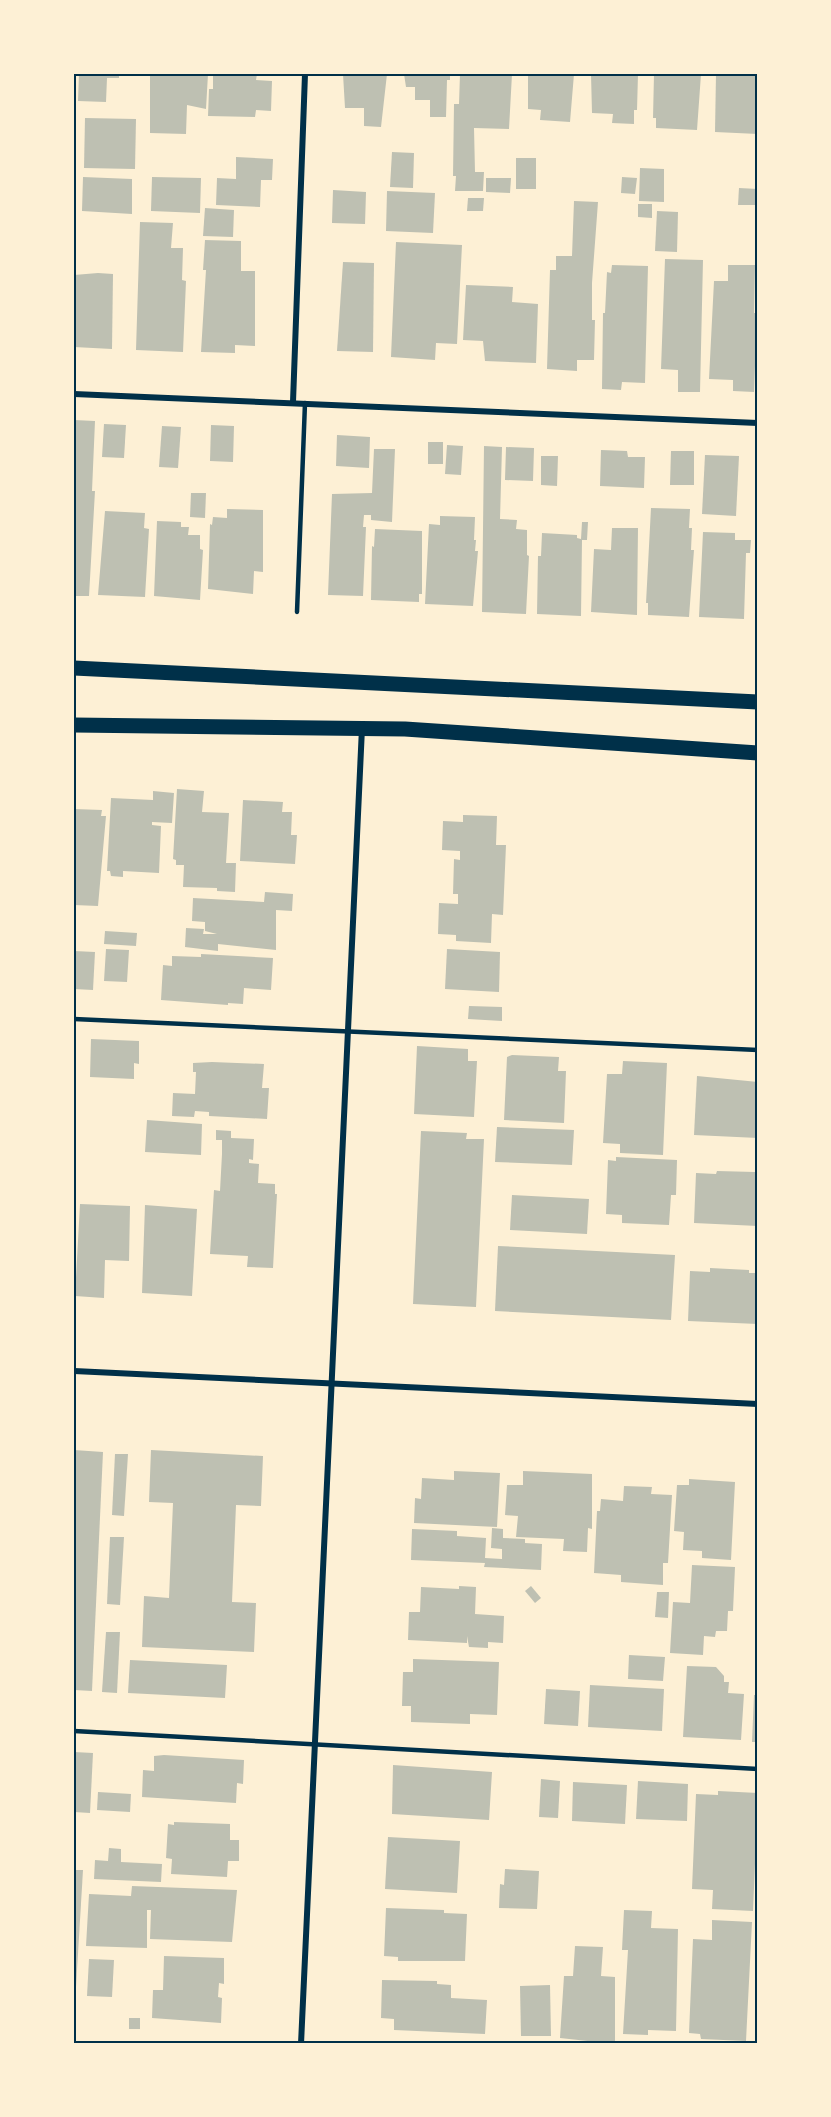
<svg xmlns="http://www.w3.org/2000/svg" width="831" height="2117" font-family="'Varela Round',sans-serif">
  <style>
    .building { fill: #bec0b2 }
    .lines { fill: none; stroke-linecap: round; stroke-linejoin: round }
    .service { stroke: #003049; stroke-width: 4.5 }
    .minor { stroke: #003049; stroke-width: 6 }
    .primary { stroke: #003049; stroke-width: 15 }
    .neatline { fill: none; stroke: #003049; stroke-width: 2 }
  </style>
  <rect width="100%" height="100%" fill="#fdf0d5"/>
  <!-- building -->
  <g class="building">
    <path d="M79,74H119V78H107L106,102L78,101Z"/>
    <path d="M150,74H208L206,109L187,105L186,134L150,133Z"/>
    <path d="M213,74H257L256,80L272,81L271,111L256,110L255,117L208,116L209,89H213Z"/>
    <path d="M343,74H387L381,127L364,126V108H345Z"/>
    <path d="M404,74H450V80H447L446,117H430V100H415V87H406Z"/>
    <path d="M460,74H512L509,129L474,128L475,172H484L483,191H455L456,176H453L454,104H459Z"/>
    <path d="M528,74H574L570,122L540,120L541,110L528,109Z"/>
    <path d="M591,74H638L637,110H634V124L612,123L613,114L592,113Z"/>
    <path d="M654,74H701L697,130L656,128V118H653Z"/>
    <path d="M716,74H758V134L715,132Z"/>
    <path d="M85,118L136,119L135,169L84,168Z"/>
    <path d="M392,152L414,153L413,188L390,187Z"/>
    <path d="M236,157L273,159L272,180H261L260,207L216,205L217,178L236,179Z"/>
    <rect x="516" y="158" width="20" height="31"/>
    <path d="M640,168L664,169V202L639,201Z"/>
    <path d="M83,177L132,179V214L82,211Z"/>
    <path d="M152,177L201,178L200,213L151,211Z"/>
    <path d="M622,177L637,178L635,194L621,193Z"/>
    <path d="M486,178H511L510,193L486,192Z"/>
    <path d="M739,188L758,189V205H738Z"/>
    <path d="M333,190L366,192L365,224L332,223Z"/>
    <path d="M387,191L435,193L433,233L386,231Z"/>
    <path d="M468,198H484L483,211H467Z"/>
    <path d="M574,201L598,202L592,283V320H595L594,360H577V371L547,369L550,270H556V256H572Z"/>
    <path d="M638,204H652V218L638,217Z"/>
    <path d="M205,208L234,210L233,237L203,236Z"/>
    <path d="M657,211L678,212L677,252L655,251Z"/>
    <path d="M140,222L173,223L171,248H183L182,280L186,281L183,352L136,350Z"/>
    <path d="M205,240L241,241V271H255V346L235,345V353L201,352L206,270H203Z"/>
    <path d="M396,242L462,245L457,344L436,343L435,360L391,357Z"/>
    <path d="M665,259L703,260L700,392H678V370L661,369Z"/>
    <path d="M343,262L374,263L373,352L337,351Z"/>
    <path d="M612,265L648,266L645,383L622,382L621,390L602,389L603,313H605L607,272L611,273Z"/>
    <path d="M728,265H755L754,313H757L754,392L733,391V380L709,379L714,281H728Z"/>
    <path d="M98,273L113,274L112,349L74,347V275Z"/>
    <path d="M466,285L513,287L512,302L538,304L536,363L485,361L483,341L463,340Z"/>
    <path d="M74,420L95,421L92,491H95L89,596H74Z"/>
    <path d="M104,424L126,425L124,458L102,457Z"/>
    <path d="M211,425L234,426L233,462L210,461Z"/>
    <path d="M162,426L181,427L178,468L159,467Z"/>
    <path d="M337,435L370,437L369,468L336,466Z"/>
    <rect x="428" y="442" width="15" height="22"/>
    <path d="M447,445L463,446L461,475L445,474Z"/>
    <path d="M484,446L502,447L500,519L517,520L516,529L527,530V555L529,556L526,614L482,612Z"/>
    <path d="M506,447L534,448L533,481L505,480Z"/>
    <path d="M374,449H395L392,522L371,520V515H364L363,527H366L363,596L328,595L332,494L372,493Z"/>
    <path d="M601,450L627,451L628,457H645L644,488L600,486Z"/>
    <path d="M671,451H694V485H670Z"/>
    <path d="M705,455L739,456L736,516L702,514Z"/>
    <path d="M541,456H558L557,486L541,485Z"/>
    <path d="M191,493H206L205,518L190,517Z"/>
    <path d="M651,508L690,509L689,528H692L691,550H694L689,617L648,615V603H646Z"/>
    <path d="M227,509L263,510V572L254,571L253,594L208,589L210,524L212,525L213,517L227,518Z"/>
    <path d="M105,511L145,513L144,528L149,529L145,597L98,595Z"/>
    <path d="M440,516L475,517L474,540H476L475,551H478L473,606L425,604L429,524L440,525Z"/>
    <path d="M157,521L181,522V527H189L188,535H200V549L203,550L200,600L154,596Z"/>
    <path d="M582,522H588L587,540H582L581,616L537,614L538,556H541L542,533L577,535V538L581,539Z"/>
    <path d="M612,528H638L637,615L591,612L594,549L611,550Z"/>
    <path d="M375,529L422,531V594H419V602L371,600L372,546L374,547Z"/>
    <path d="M703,532L735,533V540H751L750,553H746L744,619L699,617Z"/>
    <path d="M177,789L204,791L202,812L229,813L226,863H236L235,892L217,891V888L183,887L184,865H176V860L173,859Z"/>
    <path d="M153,791L174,793L172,823L152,822V825L161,826L159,873L123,871V877L111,876L110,871H107L111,798L153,800Z"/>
    <path d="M243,800L283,802L282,812H292L291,835H297L295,864L240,861Z"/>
    <path d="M74,809L102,810L101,816H106L98,906L74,905Z"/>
    <path d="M463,815L497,816L496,845H506L503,915L492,914L491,943L456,941V935L438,934L439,903L458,904V894H453L454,859L460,860V851L442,850L443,821L463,822Z"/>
    <path d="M265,892L293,894L292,911L276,910V950L218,944V951L185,947L186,928L204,929L203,934H217L205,931V922L192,921L193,898L264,902Z"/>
    <path d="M105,931L137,933L136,946L104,944Z"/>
    <path d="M106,949L129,950L127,982L104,981Z"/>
    <path d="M447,949L500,952L499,992L445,989Z"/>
    <path d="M74,951L95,952L93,990L74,989Z"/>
    <path d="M201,954L273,958L271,990L244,988L243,1004L228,1003V1005L161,1000L163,965L172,966V956L201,957Z"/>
    <path d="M469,1006L502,1007V1021L468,1019Z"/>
    <path d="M91,1039L139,1041V1064L134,1063V1079L90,1077Z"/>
    <path d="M417,1046L468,1049V1061H477L474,1117L414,1114Z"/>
    <path d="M512,1055L559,1057L558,1071H566L564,1123L504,1120L507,1057Z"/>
    <path d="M623,1061L667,1063L663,1155L620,1153V1144L603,1143L607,1074H622Z"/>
    <path d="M212,1062L264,1064L262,1088H269L267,1119L209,1116V1112L195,1111L194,1117L172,1116L173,1093L195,1094L196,1072H193V1063Z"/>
    <path d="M697,1076L758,1082V1138L694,1135Z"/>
    <path d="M147,1120L202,1124L201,1155L145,1152Z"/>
    <path d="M497,1127L574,1130L572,1165L495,1162Z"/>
    <path d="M216,1130L231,1131V1138L254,1139L253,1160L249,1159V1163L259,1164L258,1183L275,1184V1194H277L273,1268L247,1267L248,1256L210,1254L214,1190L220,1191L222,1154V1140H216Z"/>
    <path d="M421,1131L467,1133L466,1139H484L476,1307L413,1304Z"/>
    <path d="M616,1157L677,1160L676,1195H671L669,1225L622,1223V1215L606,1214L608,1160L616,1161Z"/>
    <path d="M717,1171L755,1172V1175H758V1226L694,1223L696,1173L716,1174Z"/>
    <path d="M512,1195L589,1199L587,1234L510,1230Z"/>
    <path d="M80,1204L130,1206L129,1261L105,1260L104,1298L75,1296Z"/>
    <path d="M145,1205L197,1209L192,1296L142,1293Z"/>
    <path d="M498,1246L675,1255L671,1320L495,1311Z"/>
    <path d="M710,1268L749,1270V1273H758V1324L688,1321L690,1271L710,1272Z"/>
    <path d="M74,1450L103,1452L92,1691L74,1690Z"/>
    <path d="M151,1450L263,1456L261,1506L236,1505L232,1602L256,1603L254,1652L142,1647L144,1596L169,1598L173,1503L149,1502Z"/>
    <path d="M115,1454H128L124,1516L112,1515Z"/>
    <path d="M454,1471L500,1473L497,1527L414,1523L415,1498L421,1499L422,1478L454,1480Z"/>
    <path d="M523,1471L592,1474V1529L588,1528L587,1552L563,1551L564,1539L516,1537L518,1516L505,1515L507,1485H523Z"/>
    <path d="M689,1479L735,1482L731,1560L702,1558V1551L683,1550L684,1532L674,1531L677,1485H689Z"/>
    <path d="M624,1486L652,1487L651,1494L672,1495L668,1563H663V1585L621,1582V1575L594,1573L597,1511H600L601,1499L623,1501Z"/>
    <path d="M492,1528L503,1529V1538L525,1539V1543L542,1544L541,1570L484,1567L485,1563L411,1560L412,1529L457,1531V1536L486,1538L485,1558L502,1559V1549L491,1548Z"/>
    <path d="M110,1537H124L120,1605L107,1604Z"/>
    <path d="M692,1565L735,1567L733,1611H728L727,1631H716L715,1637L704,1636L703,1655L670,1653L673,1602L690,1603Z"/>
    <path d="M459,1586L476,1587L475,1614L504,1616L503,1643L488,1642V1648L469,1647L467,1636V1643L408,1640L409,1612H420L421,1587L459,1589Z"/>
    <path d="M531,1586L541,1598L535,1603L525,1591Z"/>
    <path d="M657,1592H669L668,1618L655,1617Z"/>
    <path d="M756,1599H758V1616H755Z"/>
    <path d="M106,1632H120L117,1693L102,1692Z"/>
    <path d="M629,1655L665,1657L663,1681L628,1679Z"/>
    <path d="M413,1659L499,1662L497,1715L470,1714V1724L411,1722V1706H402L403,1672H413Z"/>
    <path d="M130,1660L227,1665L225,1698L128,1693Z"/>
    <path d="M687,1666L716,1667L724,1676V1682H729L728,1693L744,1694L741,1740L683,1737Z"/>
    <path d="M590,1685L664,1689L662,1731L588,1727Z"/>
    <path d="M546,1689L580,1691L578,1726L544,1724Z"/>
    <path d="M754,1695H758V1742H752Z"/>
    <path d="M74,1752L93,1753L90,1813L74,1812Z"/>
    <path d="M164,1755L244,1760L243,1784L237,1783L236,1803L142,1797L143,1770L154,1771V1756Z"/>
    <path d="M393,1765L492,1772L489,1820L392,1814Z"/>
    <path d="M541,1779L560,1781L558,1818L539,1817Z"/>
    <path d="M638,1781L688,1784L687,1821L636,1819Z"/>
    <path d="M573,1782L627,1785L625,1824L572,1821Z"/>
    <path d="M718,1791L758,1793L753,1911L712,1909L713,1890L692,1889L696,1794L718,1795Z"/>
    <path d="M98,1792L131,1794L130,1812L97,1810Z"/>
    <path d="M174,1822L230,1824V1840H239V1861H228L227,1877L171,1874L172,1859L166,1858L168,1824L174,1825Z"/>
    <path d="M388,1837L460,1841L457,1893L385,1889Z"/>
    <path d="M109,1848L121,1849V1862L162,1864L161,1882L94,1879L95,1860L108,1861Z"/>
    <path d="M505,1869L539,1871L537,1909L499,1908L500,1884L504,1885Z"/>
    <path d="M74,1870H83L76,1987H74Z"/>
    <path d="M132,1886L237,1890L232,1942L150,1939L151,1910H147V1948L86,1946L89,1894L131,1896Z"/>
    <path d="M756,1887H758V1918L755,1917Z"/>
    <path d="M386,1908L444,1910V1913L467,1914L465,1961H398V1957L384,1956Z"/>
    <path d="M624,1910L652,1911L651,1928L678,1929L676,2031L648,2030V2035L623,2034L628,1950H622Z"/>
    <path d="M712,1920L752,1922L746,2041L701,2039L700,2034L689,2033L693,1939L712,1940Z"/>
    <path d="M575,1946L603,1947L601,1976L615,1977V2044L560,2038L564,1976H573Z"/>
    <path d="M164,1956L224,1958V1984L219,1983L218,1997L222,1998L221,2023L152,2018L153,1990H163Z"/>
    <path d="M89,1959L114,1960L112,1997L87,1996Z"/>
    <path d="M382,1980L437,1981V1984L451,1985V1998L487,2000L485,2034L394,2030V2019L381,2018Z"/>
    <path d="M550,1985L551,2036H521L520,1986Z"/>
    <rect x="129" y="2018" width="11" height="11"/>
  </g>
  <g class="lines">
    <!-- service -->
    <g class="service">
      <path d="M297,612L305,403"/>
      <path d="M74,1019L758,1050"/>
      <path d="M74,1731L758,1769"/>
    </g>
    <!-- minor -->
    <g class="minor">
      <path d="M74,394L758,423"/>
      <path d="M293,402L305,74"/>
      <path d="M74,1371L758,1404"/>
      <path d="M301,2044L362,728"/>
    </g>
    <!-- primary -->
    <g class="primary">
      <path d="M74,668L758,702"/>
      <path d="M74,725L405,729L758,753"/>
    </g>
  </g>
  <!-- border -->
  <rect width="831" height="2117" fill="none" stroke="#fdf0d5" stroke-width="150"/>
  <rect x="75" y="75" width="681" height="1967" class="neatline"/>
</svg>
